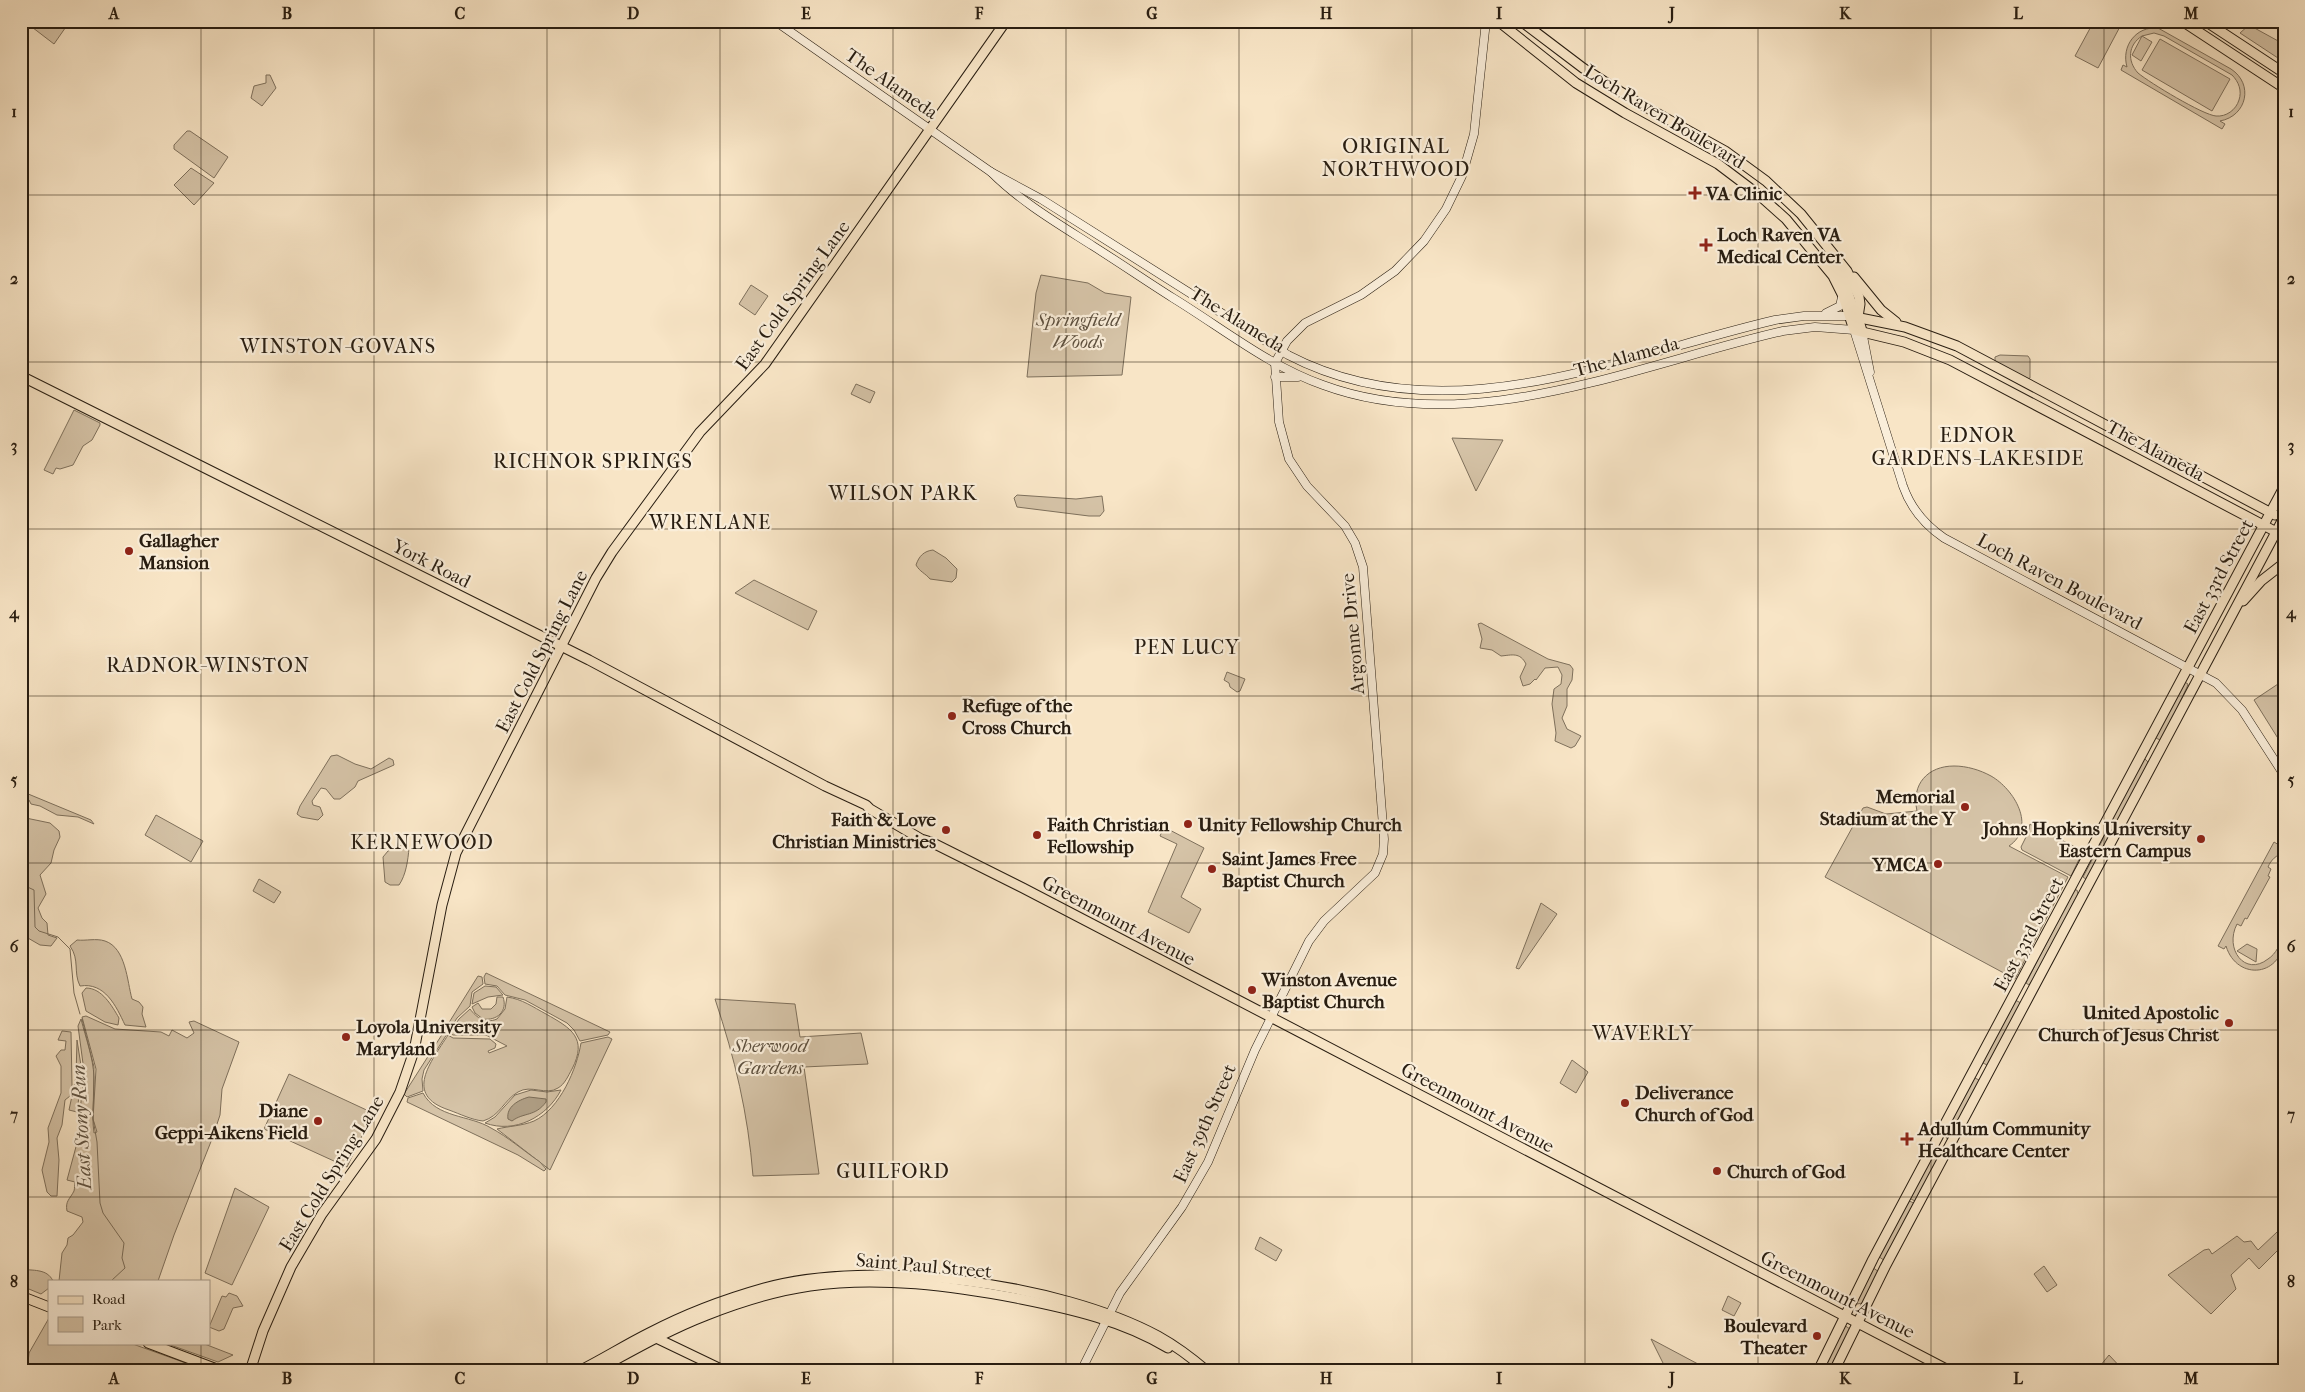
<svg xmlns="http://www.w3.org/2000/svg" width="2305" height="1392" font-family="'IM FELL French Canon',serif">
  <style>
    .green { fill: #d5c3a7; stroke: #7e705c; fill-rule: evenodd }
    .water { fill: #b1a188; stroke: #7a6c58 }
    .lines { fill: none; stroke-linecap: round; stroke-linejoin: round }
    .stream { stroke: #7a6c58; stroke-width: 1 }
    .secondary-casing { stroke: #281d11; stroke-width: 9 }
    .primary-casing { stroke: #281d11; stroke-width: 11 }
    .secondary { stroke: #faeeda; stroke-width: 8 }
    .primary { stroke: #f8e5c6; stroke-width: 9 }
    .grid { fill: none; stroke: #281d11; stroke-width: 1; stroke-opacity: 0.55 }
    .poi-dot { fill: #8f2418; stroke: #faeeda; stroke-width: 2 }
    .labels { text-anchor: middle; stroke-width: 4.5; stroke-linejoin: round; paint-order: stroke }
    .street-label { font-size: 19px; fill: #281d11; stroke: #faeeda }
    .poi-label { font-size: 19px; font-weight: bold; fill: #281d11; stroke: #faeeda; text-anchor: start }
    .park-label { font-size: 19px; font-style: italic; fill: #5c4f3e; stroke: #faeeda }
    .neighbourhood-label { font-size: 20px; letter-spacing: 1px; fill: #281d11; stroke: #faeeda }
    .water-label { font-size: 20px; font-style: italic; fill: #5f5241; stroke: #faeeda }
    .neatline { fill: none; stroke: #281d11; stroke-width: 2 }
    .grid-label { font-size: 16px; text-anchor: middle; font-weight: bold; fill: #281d11 }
  </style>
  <rect width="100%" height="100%" fill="#f8e5c6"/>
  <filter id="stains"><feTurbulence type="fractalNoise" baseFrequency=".004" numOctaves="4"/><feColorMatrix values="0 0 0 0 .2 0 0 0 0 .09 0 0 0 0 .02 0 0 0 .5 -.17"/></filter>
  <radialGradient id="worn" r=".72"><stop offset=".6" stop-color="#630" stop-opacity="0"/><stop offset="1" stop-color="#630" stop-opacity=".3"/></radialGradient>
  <!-- green -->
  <g class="green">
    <path d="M24,21H70L54,44Z"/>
    <path d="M2094,21H2123L2098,68L2075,56Z"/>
    <path d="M2277,21H2284V62L2240,33L2249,25L2280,42L2283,40Z"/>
    <path d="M2158,28L2231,69C2254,84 2247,116 2220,121L2225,124L2222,129L2121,70L2123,65L2127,67C2121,46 2136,26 2158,28ZM2154,33L2164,36L2232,75C2239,82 2242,91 2239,100C2236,110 2226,117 2216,116C2203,115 2150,83 2138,73C2127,61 2128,45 2142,36L2132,55L2141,61L2152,42L2142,36Z"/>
    <path d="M2160,39L2230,79L2212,111L2142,70Z"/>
    <path d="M266,75H270L276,88L262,106L251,98L254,86L266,83Z"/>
    <path d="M187,131H190L228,157L214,178L174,149V145Z"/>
    <path d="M191,168L214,183L194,205L174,185Z"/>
    <path d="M1041,275L1088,283L1105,293L1131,297L1122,375L1027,377L1036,293Z"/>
    <path d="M751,285L768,296L755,315L739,304Z"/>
    <path d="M2000,355L2028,356L2030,359V378L2028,379L1995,362V357Z"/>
    <path d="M856,384L875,392L870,403L851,394Z"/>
    <path d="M74,410L100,423V425L92,440L83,446L73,465L60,469L56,468L53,474L44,470Z"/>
    <path d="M1452,438L1503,440L1476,491Z"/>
    <path d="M1017,495L1076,499L1102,496L1104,511L1100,516H1089L1017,507L1014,498Z"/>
    <path d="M933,550L946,558L957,569L956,578L952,582L930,579C925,573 920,572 916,565C919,556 924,551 933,550Z"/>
    <path d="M754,580L817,611L808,630L735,593Z"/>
    <path d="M1481,623L1548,659L1570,665L1573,669L1572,680L1567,689V706L1562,718L1567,729L1581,736L1575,746L1571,748L1555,741L1556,733L1552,704L1554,689L1561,684L1562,675L1558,667L1545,668L1536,680L1535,679L1530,684L1523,686L1520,677L1526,664C1520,652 1512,655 1501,656L1492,650L1480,648L1482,639L1478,624Z"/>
    <path d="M1227,672L1245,679L1240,691L1237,692L1230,687L1229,683L1224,680Z"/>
    <path d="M2284,680V748L2254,700Z"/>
    <path d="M2183,681L2188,684L2187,687L2162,741L2154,737Z"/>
    <path d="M337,755L355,764L371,769L389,758L393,760L394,765L358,781L355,787L340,799H334L326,789L321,788L312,801L313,805L320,807L323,815L318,820L301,817L297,814L300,806L331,756Z"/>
    <path d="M2144,758L2148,762L2135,792L2087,880L2083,877L2102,841L2106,829Z"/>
    <path d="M1954,766C1967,766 1980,770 1991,776C2014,789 2037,827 2009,846L2068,877L2015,979L1825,877L1863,808L1867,807L1886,814L1917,811C1911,784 1928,766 1954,766Z"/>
    <path d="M21,791L91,820L94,824L78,817L57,815L40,806L31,804L29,800L22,801Z"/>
    <path d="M156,815L203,841L191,862L145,835Z"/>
    <path d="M21,817L50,823L59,831L60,837L54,850L51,863L40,875L46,894L38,908L42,918L47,923L48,935L57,938L51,946L40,945L21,934Z"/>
    <path d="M2030,824L2083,851L2071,876L2022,850L2021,847L2028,833Z"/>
    <path d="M1164,827L1204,848L1181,897L1201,909L1189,933L1148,912L1177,844L1160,836Z"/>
    <path d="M2274,842L2279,845L2278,848L2284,847V853C2276,855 2271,860 2268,867L2271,869L2268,876L2270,877L2247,919L2245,918L2241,926L2237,924C2224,949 2245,977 2268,959C2276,954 2280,944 2284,936C2284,977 2237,982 2226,946L2224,949L2218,946Z"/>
    <path d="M399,845L409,848C408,860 406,875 399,885H390L385,882L383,857L388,851Z"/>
    <path d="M259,879L281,892L274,903L253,891Z"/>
    <path d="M2074,890H2077L2078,894C2061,925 2050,957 2029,985L2026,983Z"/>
    <path d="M1541,903L1557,914L1519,969L1516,968Z"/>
    <path d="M77,940C86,941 96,938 105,941C126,948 127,981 132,999L139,1002L143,1007L142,1014L146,1027L125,1025C116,1006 105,982 80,986C73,972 80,960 70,946Z"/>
    <path d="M2247,944L2257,949L2256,962L2237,951Z"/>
    <path d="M486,973L610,1032L608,1035L580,1041L574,1030L567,1023L525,1000L505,995L497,986L485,984L484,977Z"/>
    <path d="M478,976L482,977L483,984L472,992L470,1006L457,1018L448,1032L445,1029Z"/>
    <path d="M485,986L496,987L503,995L488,997L472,1004L474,993Z"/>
    <path d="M86,988C102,988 112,1006 119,1018L118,1025L105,1022L86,1011L82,993Z"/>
    <path d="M497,997H503C508,1011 497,1021 483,1019L475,1013L472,1007L478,1003L482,1009H491L496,1004Z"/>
    <path d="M507,997C522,999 533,1007 546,1014C571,1028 588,1038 572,1069C568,1076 565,1084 558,1088C546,1096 531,1084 518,1092C504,1100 500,1116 483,1121C472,1120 460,1114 449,1110C403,1095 431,1062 448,1035L453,1038L490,1039L496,1044L495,1048L488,1051L489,1053L507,1046L486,1035H453L450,1033L459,1019L470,1009C477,1018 485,1024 497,1019L505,1009Z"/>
    <path d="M715,999L795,1004L800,1037L861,1033L868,1064L804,1067L819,1174L753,1176C748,1113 735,1059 715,999Z"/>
    <path d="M2015,1000L2021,1003L1989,1066L1981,1062Z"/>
    <path d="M86,1016L115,1029L161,1032L169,1036L172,1030L187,1038L194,1033L189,1022L194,1021L239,1042L222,1089L220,1115L212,1139L174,1235L158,1281H59L62,1253L67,1245L68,1238L73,1235L83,1222L82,1217L67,1211C65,1201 70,1199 74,1191C75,1188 74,1185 75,1182L67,1180L77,1143L84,1071L78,1026L81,1019C86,1039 93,1057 94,1077C95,1097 91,1111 94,1133L97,1132L93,1119L96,1069L82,1017Z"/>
    <path d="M62,1031L71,1032L72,1085L70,1096L65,1100L62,1125L57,1138L59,1160L57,1196H51L47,1192L42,1170L49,1142L48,1128L61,1093V1066L56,1056L61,1050H65L66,1041L58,1040Z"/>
    <path d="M443,1033L447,1034L424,1070L422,1079L423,1091L407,1097L404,1094Z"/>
    <path d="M608,1037L612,1039L550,1170L497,1129C509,1126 522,1126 534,1121C560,1109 577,1068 581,1043Z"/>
    <path d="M77,1040L82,1072L77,1112L69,1110L76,1077Z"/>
    <path d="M1572,1060L1588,1072L1576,1093L1560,1083Z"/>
    <path d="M289,1074L373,1113L347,1167L264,1129Z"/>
    <path d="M1973,1077L1981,1081L1950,1139L1946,1138L1959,1104Z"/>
    <path d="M531,1090L547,1092L561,1090C547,1117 515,1134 485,1123L495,1117L515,1095Z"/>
    <path d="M423,1093C436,1118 470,1115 491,1128C508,1137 524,1151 540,1162L546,1169L544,1171L518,1155L407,1102L408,1098Z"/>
    <path d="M1934,1150L1942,1154L1917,1202L1909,1198Z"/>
    <path d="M235,1188L269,1207L232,1285L205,1273Z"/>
    <path d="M1907,1200L1916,1204L1885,1261L1878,1256Z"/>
    <path d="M2277,1232L2284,1239V1244L2259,1269L2249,1258L2231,1275L2236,1289L2211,1314L2168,1275L2204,1250L2209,1249L2212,1254L2237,1236L2244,1242L2251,1241L2258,1250Z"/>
    <path d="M1260,1237L1282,1250L1276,1261L1255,1249Z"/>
    <path d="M2044,1266L2057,1285L2047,1292L2034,1274Z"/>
    <path d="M1872,1267L1879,1272L1863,1303L1857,1304L1855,1299Z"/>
    <path d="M21,1269C32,1271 47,1268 53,1281H49V1288L41,1294L24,1287L21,1286Z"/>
    <path d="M229,1293L237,1296L243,1306L233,1308L224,1329L219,1331L209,1327L222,1296L226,1297Z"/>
    <path d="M1728,1296L1741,1303L1734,1316L1722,1310Z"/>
    <path d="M49,1318V1343H130L208,1371H35L28,1363L29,1353Z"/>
    <path d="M1844,1325L1850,1329L1832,1366L1826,1363Z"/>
    <path d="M1651,1339L1698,1364L1682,1371H1667Z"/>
    <path d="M165,1343H202L233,1355L218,1362Z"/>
    <path d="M2109,1355L2124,1371H2096Z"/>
  </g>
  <!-- water -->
  <path class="water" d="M529,1097L546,1099V1102C535,1117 524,1112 512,1121L508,1119C506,1107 518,1100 529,1097Z"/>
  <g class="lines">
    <!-- stream -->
    <g class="stream">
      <path d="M21,884L34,890L35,927L39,931L58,937L70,949L74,993L80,1014"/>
      <path d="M82,1019L94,1067L93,1119L97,1142L100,1203L103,1213L124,1243L122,1258L125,1268L111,1281"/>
    </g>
    <!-- secondary casing -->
    <g class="secondary-casing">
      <g id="secondary">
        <path d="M775,21L991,172L1041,199L1288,355C1445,437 1617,357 1775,320L1804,316H1850"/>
        <path d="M991,172C1021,202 1057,223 1093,246C1120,263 1146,281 1173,298C1222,328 1269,366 1323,385C1472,440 1638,364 1783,331L1815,327L1854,330L1903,486C1911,509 1925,525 1944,538L2216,683L2242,710L2284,775"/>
        <path d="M1826,313L1840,306L1842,297"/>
        <path d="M1862,331L1870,372"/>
        <path d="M1275,377H1298"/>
        <path d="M1081,1371L1120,1293L1182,1207L1208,1162L1255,1050L1309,941L1324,921L1375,873L1383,854L1384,839L1363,567L1355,543L1345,526L1307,486L1289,459L1279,422L1275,363L1287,341L1305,323L1361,295L1395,271L1424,241L1446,209L1462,176L1474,134L1486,21"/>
      </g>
    </g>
    <!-- primary casing -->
    <g class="primary-casing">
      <g id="primary">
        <path d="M1498,21L1576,83L1625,113L1718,164L1759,195L1786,219L1833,276L1843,296L1854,330L1904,342L1950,360L2284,536"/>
        <path d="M1521,21L1583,68L1635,101L1725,151L1766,181L1801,214L1847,271L1859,297L1860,304L1858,317L1862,331"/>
        <path d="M2182,21L2284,88"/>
        <path d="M2205,21L2284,73"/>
        <path d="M1825,256L1843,279L1854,310"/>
        <path d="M1854,277L1881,310L1896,322"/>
        <path d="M1850,316L1905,327L1957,346L2275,515"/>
        <path d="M21,376L589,660L825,786L866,805L870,809L921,839L931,842L1023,888L1950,1371"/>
        <path d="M2243,601L2261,581L2284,563"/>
        <path d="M21,1296L49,1307"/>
        <path d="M652,1336L725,1371"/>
        <path d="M148,1343L222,1371"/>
        <path d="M250,1371L263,1331L291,1267L322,1214L376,1139L400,1092L414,1051L442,905L456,853L596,578L612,552L700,432L765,364L1006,21"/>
        <path d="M579,1371C603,1359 625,1345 649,1333C685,1314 725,1299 764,1288C873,1258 1059,1283 1158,1336C1176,1346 1192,1358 1207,1371"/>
        <path d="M595,1371C632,1351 668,1330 707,1315C740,1302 775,1291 810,1286C879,1276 953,1286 1021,1299C1071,1309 1124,1321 1168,1348"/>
        <path d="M1818,1371L1873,1259L2284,487"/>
        <path d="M1834,1371L1885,1267L2284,517"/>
      </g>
    </g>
    <!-- secondary -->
    <use href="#secondary" class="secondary"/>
    <!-- primary -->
    <use href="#primary" class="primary"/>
  </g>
  <!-- grid -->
  <path class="grid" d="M201,21V1281M374,21V1371M547,21V1371M720,21V1371M893,21V1371M1066,21V1371M1239,21V1371M1412,21V1371M1585,21V1371M1758,21V1371M1931,21V1371M2104,21V1371M21,195H2284M21,362H2284M21,529H2284M21,696H2284M21,863H2284M21,1030H2284M21,1197H2284M201,1343V1371"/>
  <!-- markers -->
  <g class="poi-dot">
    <path d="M1692.5 185.5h5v5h5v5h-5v5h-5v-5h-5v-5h5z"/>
    <path d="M1703.5 237.5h5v5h5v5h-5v5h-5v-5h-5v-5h5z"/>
    <circle cx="129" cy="551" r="5"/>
    <circle cx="952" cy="716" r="5"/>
    <circle cx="1965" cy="807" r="5"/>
    <circle cx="1188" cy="824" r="5"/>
    <circle cx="946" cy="830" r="5"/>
    <circle cx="1037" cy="835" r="5"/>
    <circle cx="2201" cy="839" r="5"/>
    <circle cx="1938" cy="864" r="5"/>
    <circle cx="1212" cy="869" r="5"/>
    <circle cx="1252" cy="990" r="5"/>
    <circle cx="2229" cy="1023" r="5"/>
    <circle cx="346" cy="1037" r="5"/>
    <circle cx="1625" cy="1103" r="5"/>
    <circle cx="318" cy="1121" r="5"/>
    <path d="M1904.5 1131.5h5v5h5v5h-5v5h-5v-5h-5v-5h5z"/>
    <circle cx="1717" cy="1171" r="5"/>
    <circle cx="1817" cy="1336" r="5"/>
  </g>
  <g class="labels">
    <!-- street labels -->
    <g class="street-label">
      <text transform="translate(892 83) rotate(35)" y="7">The Alameda</text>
      <text transform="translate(1665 116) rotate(31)" y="7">Loch Raven Boulevard</text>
      <text transform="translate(792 295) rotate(-54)" y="7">East Cold Spring Lane</text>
      <text transform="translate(1238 319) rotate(32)" y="7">The Alameda</text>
      <text transform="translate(1626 356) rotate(-15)" y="7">The Alameda</text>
      <text transform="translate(2156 450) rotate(28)" y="7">The Alameda</text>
      <text transform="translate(432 563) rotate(27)" y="7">York Road</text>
      <text transform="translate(2218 576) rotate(-62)" y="7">East 33rd Street</text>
      <text transform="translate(2060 581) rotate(28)" y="7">Loch Raven Boulevard</text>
      <text transform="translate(1352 634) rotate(-95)" y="7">Argonne Drive</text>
      <text transform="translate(541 651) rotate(-63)" y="7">East Cold Spring Lane</text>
      <text transform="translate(1119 920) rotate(28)" y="7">Greenmount Avenue</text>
      <text transform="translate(2028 934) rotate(-62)" y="7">East 33rd Street</text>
      <text transform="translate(1478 1107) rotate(28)" y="7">Greenmount Avenue</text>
      <text transform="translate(1204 1123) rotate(-66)" y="7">East 39th Street</text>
      <text transform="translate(331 1173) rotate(-58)" y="7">East Cold Spring Lane</text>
      <text transform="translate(924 1265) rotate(5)" y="7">Saint Paul Street</text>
      <text transform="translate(1838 1294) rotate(27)" y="7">Greenmount Avenue</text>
    </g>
    <!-- poi labels -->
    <g class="poi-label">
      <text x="1706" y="200">VA Clinic</text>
      <text x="1717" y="241">Loch Raven VA<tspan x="1717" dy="22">Medical Center</tspan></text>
      <text x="139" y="547">Gallagher<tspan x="139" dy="22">Mansion</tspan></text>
      <text x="962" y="712">Refuge of the<tspan x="962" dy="22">Cross Church</tspan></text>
      <text x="1955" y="803" text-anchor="end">Memorial<tspan x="1955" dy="22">Stadium at the Y</tspan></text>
      <text x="936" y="826" text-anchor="end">Faith &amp; Love<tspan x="936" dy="22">Christian Ministries</tspan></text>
      <text x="1047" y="831">Faith Christian<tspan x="1047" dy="22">Fellowship</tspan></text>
      <text x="1198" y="831">Unity Fellowship Church</text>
      <text x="2191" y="835" text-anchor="end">Johns Hopkins University<tspan x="2191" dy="22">Eastern Campus</tspan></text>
      <text x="1222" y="865">Saint James Free<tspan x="1222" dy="22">Baptist Church</tspan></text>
      <text x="1928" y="871" text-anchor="end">YMCA</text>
      <text x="1262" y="986">Winston Avenue<tspan x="1262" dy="22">Baptist Church</tspan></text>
      <text x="2219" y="1019" text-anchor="end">United Apostolic<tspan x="2219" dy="22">Church of Jesus Christ</tspan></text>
      <text x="356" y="1033">Loyola University<tspan x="356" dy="22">Maryland</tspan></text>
      <text x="1635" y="1099">Deliverance<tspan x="1635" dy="22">Church of God</tspan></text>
      <text x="308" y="1117" text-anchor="end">Diane<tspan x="308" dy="22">Geppi-Aikens Field</tspan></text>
      <text x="1918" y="1135">Adullum Community<tspan x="1918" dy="22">Healthcare Center</tspan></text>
      <text x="1727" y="1178">Church of God</text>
      <text x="1807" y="1332" text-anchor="end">Boulevard<tspan x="1807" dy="22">Theater</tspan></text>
    </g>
    <!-- park labels -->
    <g class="park-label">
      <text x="1078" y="326">Springfield<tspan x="1078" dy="22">Woods</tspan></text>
      <text x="770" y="1052">Sherwood<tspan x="770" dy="22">Gardens</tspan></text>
    </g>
    <!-- neighbourhood labels -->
    <g class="neighbourhood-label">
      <text x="1396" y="153">ORIGINAL<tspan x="1396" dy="23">NORTHWOOD</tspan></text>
      <text x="338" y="353">WINSTON-GOVANS</text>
      <text x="1978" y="442">EDNOR<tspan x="1978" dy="23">GARDENS-LAKESIDE</tspan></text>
      <text x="593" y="468">RICHNOR SPRINGS</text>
      <text x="903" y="500">WILSON PARK</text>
      <text x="710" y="529">WRENLANE</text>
      <text x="1187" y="654">PEN LUCY</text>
      <text x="208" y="672">RADNOR-WINSTON</text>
      <text x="422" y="849">KERNEWOOD</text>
      <text x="1643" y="1040">WAVERLY</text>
      <text x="893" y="1178">GUILFORD</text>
    </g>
    <!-- water labels -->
    <g class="water-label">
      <text transform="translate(81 1127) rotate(-93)" y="7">East Stony Run</text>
    </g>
  </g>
  <!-- margin -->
  <rect width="2305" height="1392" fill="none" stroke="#f8e5c6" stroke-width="55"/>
  <!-- legend -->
  <rect x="48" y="1280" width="162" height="65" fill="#faeeda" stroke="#a69a8a"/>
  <rect x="58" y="1296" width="25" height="8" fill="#f8e5c6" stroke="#a69a8a"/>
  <text x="92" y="1304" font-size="15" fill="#281d11">Road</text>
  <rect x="58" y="1317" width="25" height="15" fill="#d5c3a7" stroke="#a69a8a"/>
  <text x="92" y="1330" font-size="15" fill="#281d11">Park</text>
  <rect x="28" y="28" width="2250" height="1336" class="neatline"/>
  <g class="grid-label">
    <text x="114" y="19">A</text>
    <text x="287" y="19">B</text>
    <text x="460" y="19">C</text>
    <text x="633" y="19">D</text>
    <text x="806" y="19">E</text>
    <text x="979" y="19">F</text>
    <text x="1152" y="19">G</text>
    <text x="1326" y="19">H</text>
    <text x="1499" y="19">I</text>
    <text x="1672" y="19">J</text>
    <text x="1845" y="19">K</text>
    <text x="2018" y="19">L</text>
    <text x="2191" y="19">M</text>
    <text x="14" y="117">1</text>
    <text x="2291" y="117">1</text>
    <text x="14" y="284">2</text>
    <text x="2291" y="284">2</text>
    <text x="14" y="451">3</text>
    <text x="2291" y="451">3</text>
    <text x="14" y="618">4</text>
    <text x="2291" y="618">4</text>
    <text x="14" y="785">5</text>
    <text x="2291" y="785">5</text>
    <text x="14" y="952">6</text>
    <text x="2291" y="952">6</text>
    <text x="14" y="1120">7</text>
    <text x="2291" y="1120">7</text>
    <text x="14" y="1287">8</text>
    <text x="2291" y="1287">8</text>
    <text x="114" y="1384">A</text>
    <text x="287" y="1384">B</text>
    <text x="460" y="1384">C</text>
    <text x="633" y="1384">D</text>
    <text x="806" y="1384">E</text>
    <text x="979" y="1384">F</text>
    <text x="1152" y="1384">G</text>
    <text x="1326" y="1384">H</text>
    <text x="1499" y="1384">I</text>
    <text x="1672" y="1384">J</text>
    <text x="1845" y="1384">K</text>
    <text x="2018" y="1384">L</text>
    <text x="2191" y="1384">M</text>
  </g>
  <rect width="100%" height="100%" filter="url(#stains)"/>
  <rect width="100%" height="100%" fill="url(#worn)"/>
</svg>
